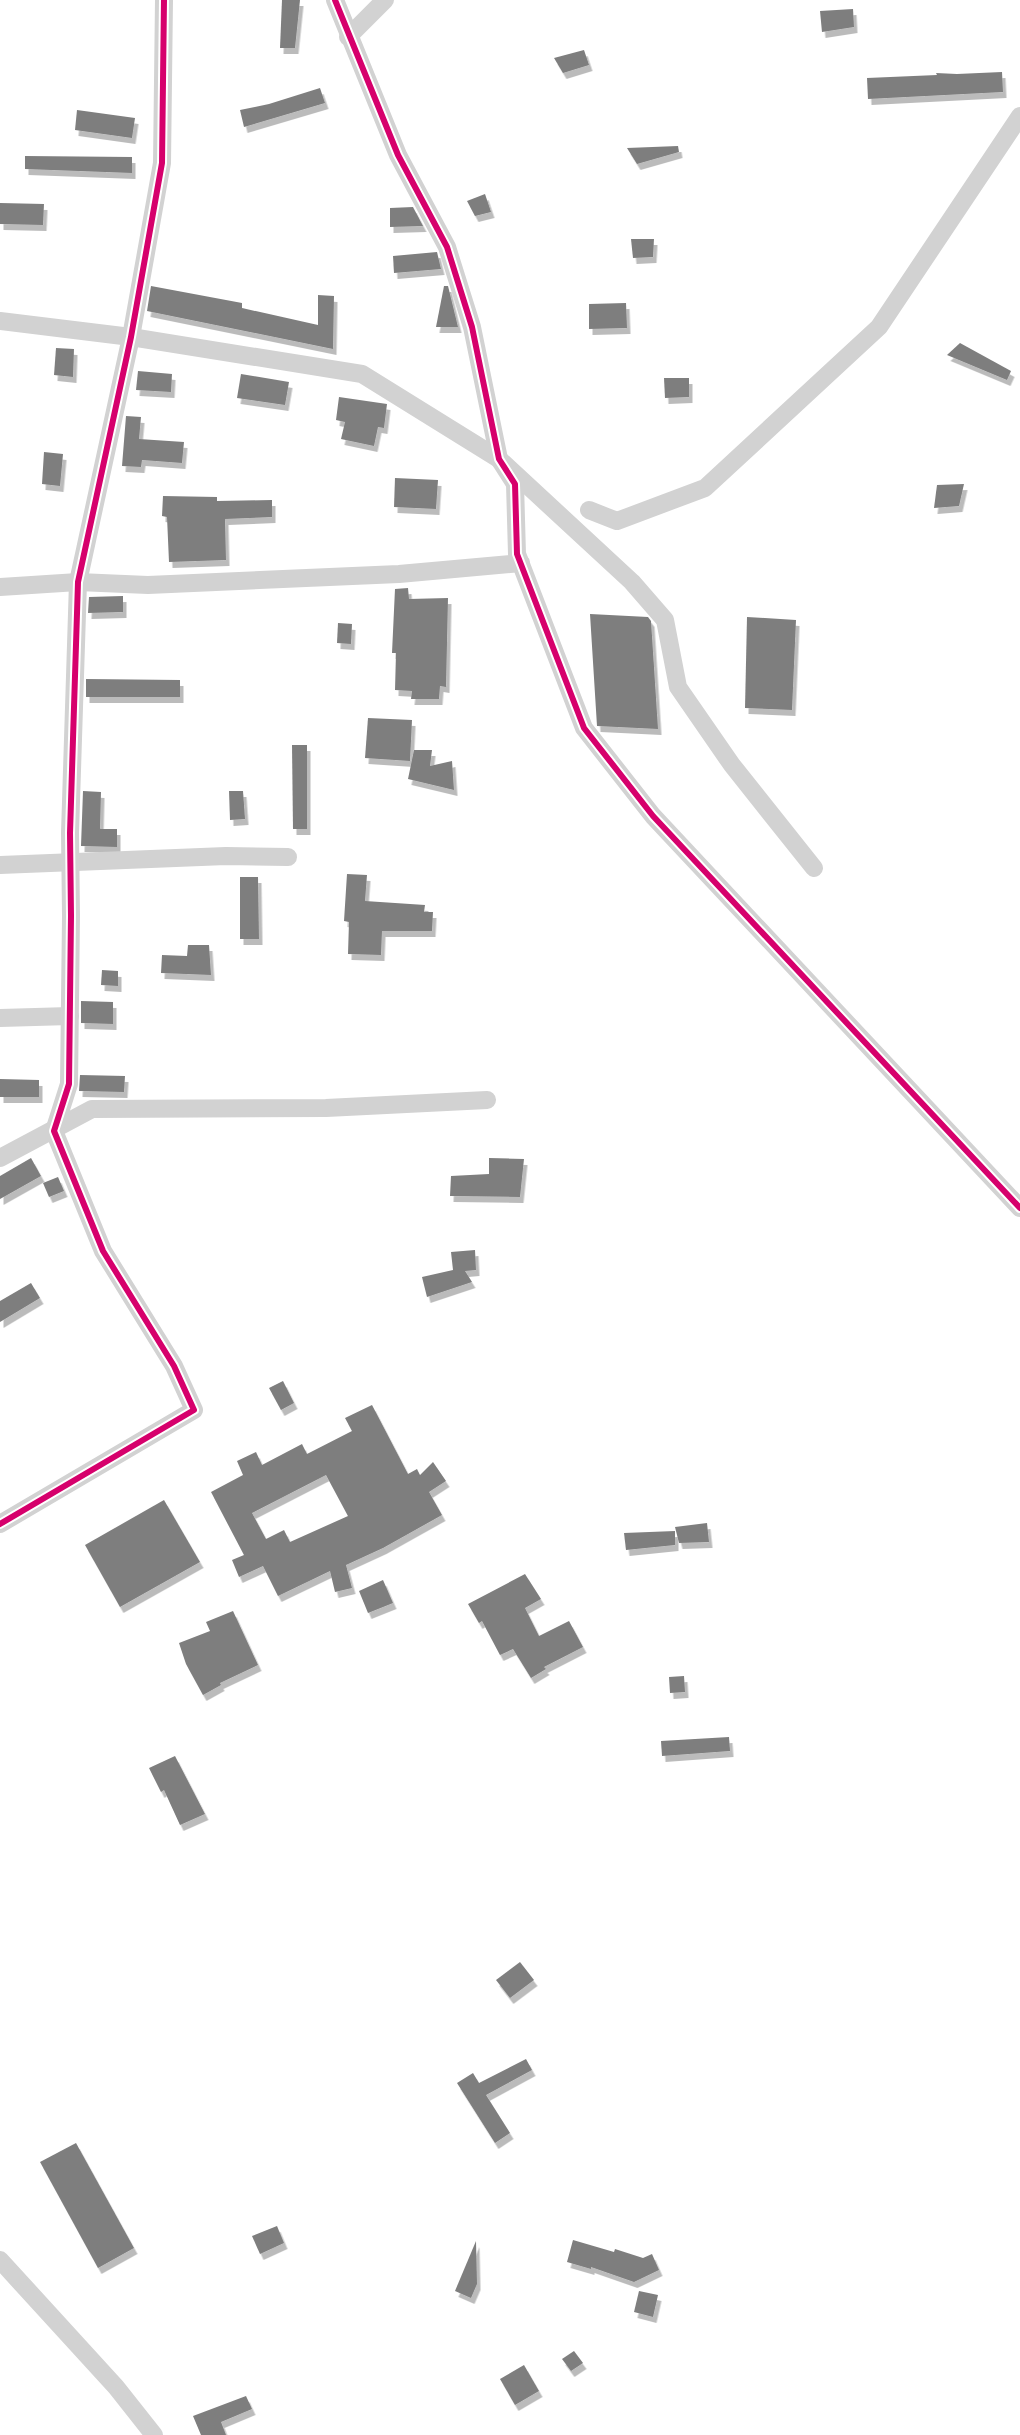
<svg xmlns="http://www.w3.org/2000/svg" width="1020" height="2435" font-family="'Source Sans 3',sans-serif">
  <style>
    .building { fill: #7e7e7e; fill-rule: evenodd; filter: url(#shadow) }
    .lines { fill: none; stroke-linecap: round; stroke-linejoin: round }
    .minor { stroke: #d2d2d2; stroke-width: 18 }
    .cycleway-casing { stroke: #fff; stroke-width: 10 }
    .cycleway { stroke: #d6006c; stroke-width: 6 }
  </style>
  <defs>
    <filter id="shadow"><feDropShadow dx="3.5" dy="6" stdDeviation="0" flood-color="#0004"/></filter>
  </defs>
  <rect width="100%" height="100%" fill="#fff"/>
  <!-- building -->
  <g class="building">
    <path d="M282,0H300L295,48H280Z"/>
    <path d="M853,9L854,27L822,32L820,11Z"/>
    <path d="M584,50L589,65L563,73L554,58Z"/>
    <path d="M1002,72L1003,92L868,99L867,78L937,75L936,73L957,74Z"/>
    <path d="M320,88L325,103L244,127L240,110L269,104Z"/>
    <path d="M77,110L135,118L132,138L75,130Z"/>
    <path d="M678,146L679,152L637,164L627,148Z"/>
    <path d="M25,156L132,157V173L25,169Z"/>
    <path d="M485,194L491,212L475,216L467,201Z"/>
    <path d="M0,203L44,204L43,225L0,224Z"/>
    <path d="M413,207L423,226L390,227V208Z"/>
    <path d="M631,239H654L653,257L633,258Z"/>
    <path d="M437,252L441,269L394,273L393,256Z"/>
    <path d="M151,286L242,303V308L318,325V295L334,296L333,349L147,311Z"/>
    <path d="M444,286H448L458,327H436Z"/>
    <path d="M626,303L627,328L589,329V304Z"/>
    <path d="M960,343L1011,371L1007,380L947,355Z"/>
    <path d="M56,348L74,349L73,377L54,375Z"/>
    <path d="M138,371L172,374L171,392L136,390Z"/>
    <path d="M241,374L289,382L285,405L237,398Z"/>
    <path d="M664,378H689V397L665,398Z"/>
    <path d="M339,397L387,404L384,428L378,427L374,446L341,439L345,422L336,420Z"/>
    <path d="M126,416L141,417L139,439L184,442L182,463L142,460L141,467L122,466Z"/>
    <path d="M44,452L63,454L60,486L42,484Z"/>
    <path d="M395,478L438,480L436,509L394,507Z"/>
    <path d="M964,484L959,506L934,508L937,485Z"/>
    <path d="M163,496L217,497V501L272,500V517L225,519L226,560L169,562L167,517L162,516Z"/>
    <path d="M408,588L409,599L448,598L446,687L440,686L439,699H411L412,691L395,690L396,653H392L395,589Z"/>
    <path d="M123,596V612L88,613L89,597Z"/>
    <path d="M590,614L648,617L651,621L658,729L597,726Z"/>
    <path d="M747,617L796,620L792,710L745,708Z"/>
    <path d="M338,623L352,624L351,644L337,643Z"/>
    <path d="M86,679L180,680V697H86Z"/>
    <path d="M368,718L412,720L410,761L365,758Z"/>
    <path d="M292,745H307V829H293Z"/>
    <path d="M414,750H432L430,766L452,761L454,790L408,779Z"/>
    <path d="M83,791L101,792L100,829H117V847L81,846Z"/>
    <path d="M229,791H243L245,819L230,820Z"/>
    <path d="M347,874L367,875L365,901L425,905L424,912H433L432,931H382L381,955L348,954L349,922L344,921Z"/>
    <path d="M240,877H258L259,939H240Z"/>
    <path d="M188,945H209L211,975L161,973L162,955L187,956Z"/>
    <path d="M102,970L118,971V986L101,985Z"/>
    <path d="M81,1001L113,1002V1024L81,1023Z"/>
    <path d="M80,1075L125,1076L124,1092L79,1091Z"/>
    <path d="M0,1079L39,1080V1097H0Z"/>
    <path d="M31,1158L41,1176L0,1199V1176Z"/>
    <path d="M489,1158L524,1159L520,1197L450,1196L451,1176L489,1174Z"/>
    <path d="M58,1177L64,1191L49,1197L43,1183Z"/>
    <path d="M475,1250L476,1270L465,1271L472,1282L427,1297L422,1277L453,1270L451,1252Z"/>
    <path d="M31,1283L40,1298L0,1322V1301Z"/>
    <path d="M283,1381L294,1403L281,1410L269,1388Z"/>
    <path d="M372,1405L408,1474L417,1469L420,1475L433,1462L446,1481L429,1492L442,1515L383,1548L346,1565L352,1588L335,1592L330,1571L278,1596L263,1566L239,1577L232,1560L244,1555L211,1492L243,1475L237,1461L256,1452L262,1465L302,1444L307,1454L352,1431L345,1418ZM326,1475L348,1516L290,1542L284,1530L266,1539L252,1513Z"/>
    <path d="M164,1500L200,1562L120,1607L85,1545Z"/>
    <path d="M707,1523L709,1542L679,1543L675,1527Z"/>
    <path d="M675,1531V1545L626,1550L624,1533Z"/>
    <path d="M525,1574L541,1599L525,1608L539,1636L569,1621L583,1647L544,1667L546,1669L531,1678L513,1649L500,1655L482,1621L479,1623L468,1604Z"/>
    <path d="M383,1580L393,1603L368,1613L359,1591Z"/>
    <path d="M233,1611L258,1665L220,1683L221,1685L203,1695L186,1664L179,1643L210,1631L206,1622Z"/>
    <path d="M684,1676L685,1692L670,1693L669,1677Z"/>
    <path d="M729,1737L730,1751L662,1756L661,1741Z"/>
    <path d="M175,1756L205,1814L180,1825L164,1790L161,1792L149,1768Z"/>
    <path d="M520,1962L534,1980L510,1998L496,1980Z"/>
    <path d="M526,2059L532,2070L486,2095L510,2133L495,2143L457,2083L473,2073L479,2083Z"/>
    <path d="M76,2143L134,2248L98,2268L40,2162Z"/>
    <path d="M277,2226L284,2243L260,2254L252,2236Z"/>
    <path d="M573,2240L614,2252L615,2249L643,2258L652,2254L659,2270L634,2282L591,2267V2269L567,2262Z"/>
    <path d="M476,2241L477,2284L471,2298L455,2291Z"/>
    <path d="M639,2291L658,2295L653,2317L634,2312Z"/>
    <path d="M574,2351L583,2363L571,2371L562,2359Z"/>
    <path d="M524,2365L539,2391L515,2405L500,2379Z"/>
    <path d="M246,2396L252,2409L221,2422L226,2435H201L193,2416Z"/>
  </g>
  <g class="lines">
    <!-- minor -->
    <g class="minor">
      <path d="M335,0L398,155L447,247L472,327L499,459L515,484L517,554L584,728L653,816L1020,1208"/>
      <path d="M348,37L385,0"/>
      <path d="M0,321L131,337L362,374L499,459L632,582L665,620L678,687L732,765L814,868"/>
      <path d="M589,510L617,521L705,488L879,327L1020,116"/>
      <path d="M0,587L78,582L148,585L399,574L521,563"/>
      <path d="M0,865L226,856L288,857"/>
      <path d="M0,1018L70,1016"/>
      <path d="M0,1158L92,1109L326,1108L487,1100"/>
      <path d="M0,1524L194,1410L174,1366L103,1251L54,1131L69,1084L71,916L70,833L78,582L131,337L162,163L164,0"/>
      <path d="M0,2260L116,2387L154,2435"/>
    </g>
    <!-- cycleway casing -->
    <g class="cycleway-casing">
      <g id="cycleway">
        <path d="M335,0L398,155L447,247L472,327L499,459L515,484L517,554L584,728L653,816L1020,1208"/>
        <path d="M0,1524L194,1410L174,1366L103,1251L54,1131L69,1084L71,916L70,833L78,582L131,337L162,163L164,0"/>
      </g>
    </g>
    <!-- cycleway -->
    <use href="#cycleway" class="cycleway"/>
  </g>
</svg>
